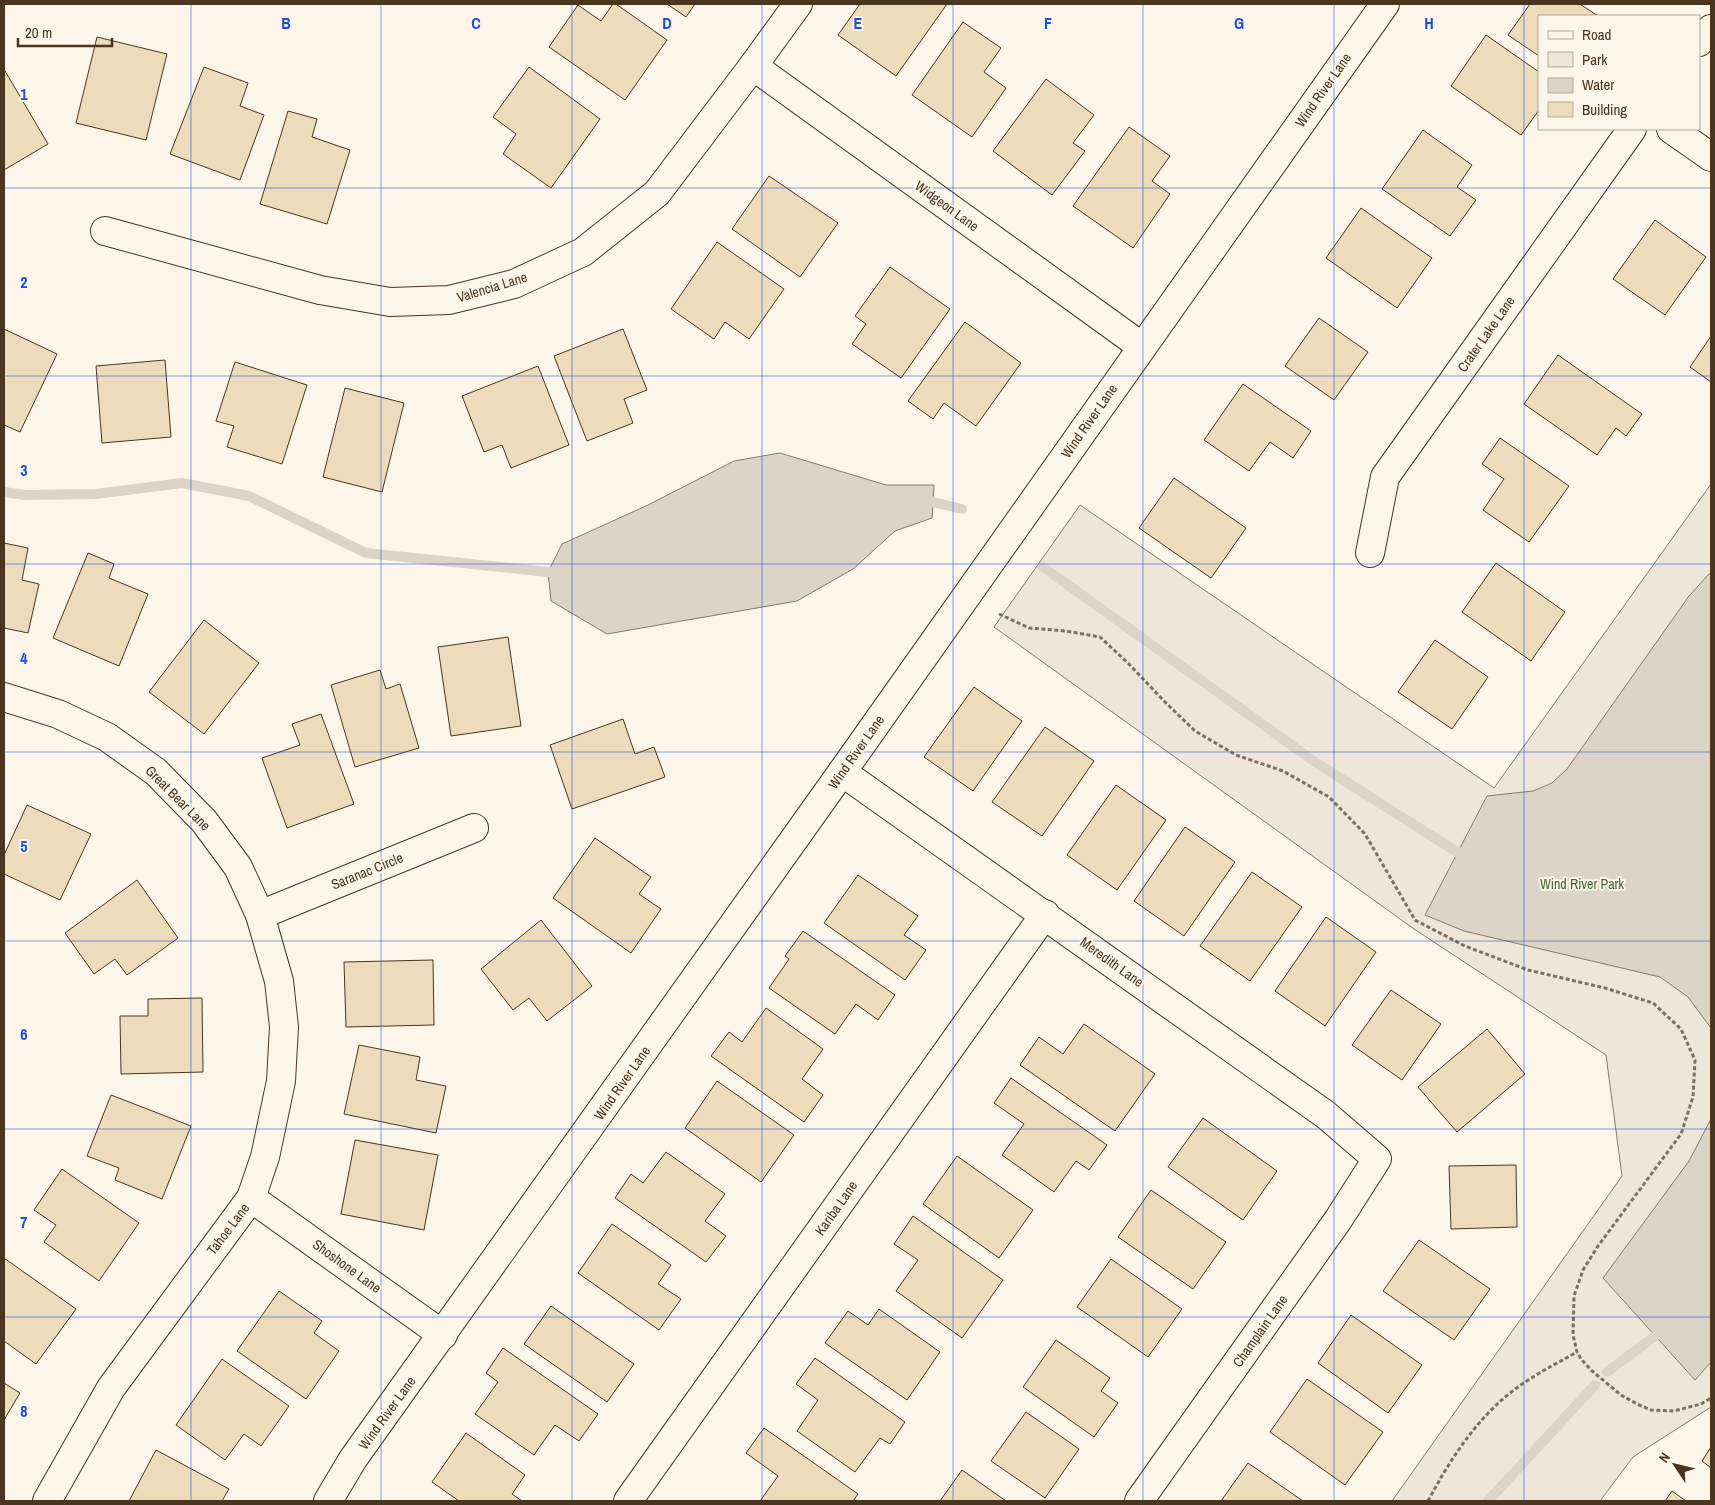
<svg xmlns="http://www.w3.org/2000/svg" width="1715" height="1505" font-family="'Archivo Narrow',sans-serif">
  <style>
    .green { fill: #ede6d9; stroke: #887966 }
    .water { fill: #dcd4c6; stroke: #887966 }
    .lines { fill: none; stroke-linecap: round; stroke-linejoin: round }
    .stream { stroke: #dcd4c6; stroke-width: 10 }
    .building { fill: #ecdcbc; stroke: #4a3520 }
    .street-casing { stroke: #4a3520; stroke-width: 30 }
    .secondary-casing { stroke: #4a3520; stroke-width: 30 }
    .path { stroke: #7f6f5c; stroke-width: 3; stroke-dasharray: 4 2.5; stroke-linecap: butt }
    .street { stroke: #fbf6e9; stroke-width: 28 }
    .secondary { stroke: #fbf6e9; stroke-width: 28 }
    .grid { fill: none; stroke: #1d4ed8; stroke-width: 1; stroke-opacity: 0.55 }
    .labels { text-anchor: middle; stroke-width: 4; stroke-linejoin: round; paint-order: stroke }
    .street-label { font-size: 14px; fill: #4a3520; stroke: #fbf6e9 }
    .park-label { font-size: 14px; fill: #436837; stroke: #fbf6e9 }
    .grid-label { font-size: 16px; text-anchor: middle; font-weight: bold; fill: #1d4ed8; stroke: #fbf6e9; stroke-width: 4; stroke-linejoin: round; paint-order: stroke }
  </style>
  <rect width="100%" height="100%" fill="#fbf6e9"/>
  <!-- green -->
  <path class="green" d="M1711,484V1407L1633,1457L1600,1501H1392L1622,1176L1606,1055L1414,929L994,627L1080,505L1494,788Z"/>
  <!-- water -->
  <g class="water">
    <path d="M780,453L886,485H934L932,518L895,531L853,569L797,601L607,634L551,601L548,572L562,544L648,505L734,461Z"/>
    <path d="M1711,573V1028L1688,997L1660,977L1464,931L1425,915L1487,796L1533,791L1552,783L1567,769L1689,596L1708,575Z"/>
    <path d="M1711,1119V1362L1695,1380L1603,1278L1689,1161Z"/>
  </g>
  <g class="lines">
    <!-- stream -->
    <g class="stream">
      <path d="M4,492L25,495L95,494L182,483L249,496L366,553L548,572H561"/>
      <path d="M920,505L933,502L962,509"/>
      <path d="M1043,567L1315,762L1457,852L1471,854"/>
      <path d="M1607,1372L1655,1336L1663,1325"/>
      <path d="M1488,1501L1595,1385"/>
    </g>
  </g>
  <!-- building -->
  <g class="building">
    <path d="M613,4H616L667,40L625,100L549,47L578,5L601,21Z"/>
    <path d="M667,4H695L686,17Z"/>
    <path d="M860,4H947L896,76L838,35Z"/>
    <path d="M1530,4H1580L1598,16H1539V56L1508,35Z"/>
    <path d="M963,22L1001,48L984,72L1006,88L972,137L912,95Z"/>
    <path d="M1486,35L1539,72V110L1521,135L1451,86Z"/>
    <path d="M97,37L167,54L146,140L76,123Z"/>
    <path d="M204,67L248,83L240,106L264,115L240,180L170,154Z"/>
    <path d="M529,67L600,119L551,188L503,154L516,134L493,117Z"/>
    <path d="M5,71L48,144L4,170V72Z"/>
    <path d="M1046,79L1094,115L1073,143L1085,151L1052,195L993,151Z"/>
    <path d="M288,111L317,119L312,137L350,150L327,224L260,204Z"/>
    <path d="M1129,127L1170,156L1152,181L1170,194L1133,248L1073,206Z"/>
    <path d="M1423,130L1472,165L1457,187L1476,200L1450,236L1382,189Z"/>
    <path d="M769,176L838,223L800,277L732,229Z"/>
    <path d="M1361,208L1432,258L1397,308L1326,258Z"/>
    <path d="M1655,220L1706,257L1665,315L1613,279Z"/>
    <path d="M717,242L784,289L749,339L725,322L714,339L671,309Z"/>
    <path d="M890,267L950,309L901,378L852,344L866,324L855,316Z"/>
    <path d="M1319,318L1368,352L1334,400L1285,366Z"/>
    <path d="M965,322L1021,363L976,426L944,403L933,419L908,401Z"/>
    <path d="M4,329L57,354L20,432L4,425Z"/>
    <path d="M623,329L647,390L624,399L633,423L587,441L554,356Z"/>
    <path d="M1711,336V382L1690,367Z"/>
    <path d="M1558,355L1642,414L1626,436L1616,428L1597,455L1524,404Z"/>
    <path d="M165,360L171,437L102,443L96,366Z"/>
    <path d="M235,362L307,385L282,464L227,447L234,426L216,421Z"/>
    <path d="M538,366L569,445L511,468L502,445L484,452L462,396Z"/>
    <path d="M1243,384L1311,431L1293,458L1270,442L1249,471L1204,440Z"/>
    <path d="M345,388L404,403L382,492L323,477Z"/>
    <path d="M1500,438L1569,486L1529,542L1483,510L1504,479L1482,464Z"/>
    <path d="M1174,478L1246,528L1211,578L1139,528Z"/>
    <path d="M4,543L28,548L22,580L39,584L28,633L4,628Z"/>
    <path d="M88,553L114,564L109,578L148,594L119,666L53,638Z"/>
    <path d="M1496,563L1565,612L1531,661L1462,612Z"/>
    <path d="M204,620L259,663L204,734L149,692Z"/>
    <path d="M508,637L521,726L451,736L438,647Z"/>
    <path d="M1435,640L1488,677L1452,729L1398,692Z"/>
    <path d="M380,670L386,689L400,684L419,748L355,767L331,685Z"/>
    <path d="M974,687L1022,721L973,791L924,757Z"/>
    <path d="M321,714L354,804L287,828L262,758L300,745L292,724Z"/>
    <path d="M623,719L635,754L654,747L665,777L572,809L550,745Z"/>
    <path d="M1045,727L1094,761L1042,836L992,802Z"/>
    <path d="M1116,785L1166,820L1117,890L1067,855Z"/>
    <path d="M27,805L91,834L60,900L4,874V855Z"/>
    <path d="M1185,827L1235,862L1184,936L1134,901Z"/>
    <path d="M595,838L651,877L639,894L661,909L631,953L553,898Z"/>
    <path d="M1252,872L1302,907L1250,981L1200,946Z"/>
    <path d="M858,875L918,916L904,935L926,950L905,980L824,923Z"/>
    <path d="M137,880L178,938L127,975L115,959L94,974L65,933Z"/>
    <path d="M1326,917L1376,952L1325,1026L1275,991Z"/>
    <path d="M541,920L592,986L547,1021L529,998L513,1010L481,969Z"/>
    <path d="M803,931L895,995L878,1020L856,1004L835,1034L769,988L789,959L785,956Z"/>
    <path d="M433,960L434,1025L346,1027L344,962Z"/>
    <path d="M1391,990L1441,1024L1402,1080L1352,1045Z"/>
    <path d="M202,998L203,1072L121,1074L120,1016H148V999Z"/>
    <path d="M766,1008L823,1049L802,1079L823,1095L804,1122L711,1056L729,1032L742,1042Z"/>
    <path d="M1084,1024L1155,1074L1115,1131L1020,1065L1039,1037L1063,1054Z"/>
    <path d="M1487,1029L1525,1074L1457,1132L1418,1087Z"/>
    <path d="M359,1045L420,1057L416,1080L446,1086L436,1133L344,1114Z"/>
    <path d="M1011,1078L1107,1145L1089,1170L1076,1161L1054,1192L1002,1155L1024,1124L994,1103Z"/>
    <path d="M717,1081L794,1135L761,1182L685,1128Z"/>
    <path d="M111,1095L191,1126L162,1199L115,1180L119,1168L87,1156Z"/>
    <path d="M1203,1118L1277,1171L1243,1220L1168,1167Z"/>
    <path d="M355,1140L438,1155L424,1230L341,1214Z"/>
    <path d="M666,1152L725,1194L705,1221L726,1236L706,1262L615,1198L631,1174L643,1183Z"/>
    <path d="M957,1156L1033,1210L999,1258L923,1204Z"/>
    <path d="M1516,1165L1517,1227L1451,1229L1449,1166Z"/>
    <path d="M62,1169L139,1223L99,1281L44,1242L56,1225L34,1210Z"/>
    <path d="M1151,1190L1226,1242L1193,1289L1118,1237Z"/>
    <path d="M913,1216L1003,1280L962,1338L896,1291L918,1260L894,1244Z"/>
    <path d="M612,1224L671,1265L658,1284L681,1299L659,1330L578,1273Z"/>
    <path d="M1419,1240L1490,1289L1454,1340L1383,1291Z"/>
    <path d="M4,1258L76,1309L36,1364L4,1341Z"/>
    <path d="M1111,1259L1182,1309L1148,1357L1077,1307Z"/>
    <path d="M279,1291L322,1321L314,1333L339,1351L306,1399L237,1351Z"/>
    <path d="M551,1306L634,1364L607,1402L524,1344Z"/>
    <path d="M879,1309L940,1352L907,1400L825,1343L848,1311L868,1325Z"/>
    <path d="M1351,1315L1422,1365L1388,1413L1318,1363Z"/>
    <path d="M1056,1340L1110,1378L1101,1391L1118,1403L1094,1437L1023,1387Z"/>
    <path d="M503,1348L598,1414L579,1441L555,1425L534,1455L475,1414L498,1382L486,1373Z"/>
    <path d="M815,1358L905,1422L890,1444L880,1438L855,1472L797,1431L818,1400L796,1384Z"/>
    <path d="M222,1359L289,1406L261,1446L244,1434L225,1460L176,1425Z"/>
    <path d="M1307,1379L1383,1432L1345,1485L1270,1432Z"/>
    <path d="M4,1383L20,1393L4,1420Z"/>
    <path d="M1026,1412L1079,1449L1045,1498L991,1461Z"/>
    <path d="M764,1428L858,1494L853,1501H760L778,1476L746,1453Z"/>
    <path d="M466,1433L525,1475L512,1494L522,1501H459L432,1482Z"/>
    <path d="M1711,1447V1468L1702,1461Z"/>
    <path d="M156,1450L229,1489L222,1501H129Z"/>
    <path d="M1248,1463L1303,1501H1221Z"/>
    <path d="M962,1470L1006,1501H940Z"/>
    <path d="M1672,1491L1686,1501H1665Z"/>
  </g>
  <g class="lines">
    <!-- street casing -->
    <g class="street-casing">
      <g id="street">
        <path d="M1699,42L1711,29"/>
        <path d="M753,66L1141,346"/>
        <path d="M1671,129L1711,157"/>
        <path d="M105,231L320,290L390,302L449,300L514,284L583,252L657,193L753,66L798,4"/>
        <path d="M1370,553L1385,477L1632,129"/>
        <path d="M4,697L58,714L107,737L156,772L204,821L238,867L260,915L279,981L284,1027L281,1081L265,1157L251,1198L111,1388L47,1501"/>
        <path d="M842,772L1326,1115L1377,1159L1338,1220L1139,1501"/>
        <path d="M260,915L474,828"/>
        <path d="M251,1198L443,1335"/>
        <path d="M628,1501L1045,914"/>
      </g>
    </g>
    <!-- secondary casing -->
    <g class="secondary-casing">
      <path id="secondary" d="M328,1501L353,1459L842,772L1385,4"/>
    </g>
    <!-- path -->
    <g class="path">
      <path d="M999,614L1029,628L1066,631L1100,637L1129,664L1163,700L1195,731L1236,755L1283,771L1329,797L1365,834L1415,920L1465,946L1528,970L1605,988L1653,1003L1681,1029L1695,1060L1693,1097L1681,1134L1598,1246L1583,1270L1574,1296L1573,1335L1577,1352L1581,1359L1592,1371L1621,1395L1637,1404L1651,1410L1674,1411L1701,1404L1711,1398"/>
      <path d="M1428,1501C1453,1454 1484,1407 1530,1379C1545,1369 1561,1361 1577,1352"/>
    </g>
    <!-- street -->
    <use href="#street" class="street"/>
    <!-- secondary -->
    <use href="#secondary" class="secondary"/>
  </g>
  <!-- grid -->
  <path class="grid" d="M191,4V1501M381,4V1501M572,4V1501M762,4V1501M953,4V1501M1143,4V1501M1334,4V1501M1524,4V1501M4,188H1711M4,376H1711M4,564H1711M4,752H1711M4,941H1711M4,1129H1711M4,1317H1711"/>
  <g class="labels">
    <!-- street labels -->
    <g class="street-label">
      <text transform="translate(1323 90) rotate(-55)" y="5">Wind River Lane</text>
      <text transform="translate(947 206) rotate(36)" y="5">Widgeon Lane</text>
      <text transform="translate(492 287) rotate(-17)" y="5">Valencia Lane</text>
      <text transform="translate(1486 334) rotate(-55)" y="5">Crater Lake Lane</text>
      <text transform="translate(1089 421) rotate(-55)" y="5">Wind River Lane</text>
      <text transform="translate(856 752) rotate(-55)" y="5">Wind River Lane</text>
      <text transform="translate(178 798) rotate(45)" y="5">Great Bear Lane</text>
      <text transform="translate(367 871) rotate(-22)" y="5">Saranac Circle</text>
      <text transform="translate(1112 962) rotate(36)" y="5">Meredith Lane</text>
      <text transform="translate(622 1083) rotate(-55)" y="5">Wind River Lane</text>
      <text transform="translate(836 1208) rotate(-55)" y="5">Kariba Lane</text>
      <text transform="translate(228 1229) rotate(-53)" y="5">Tahoe Lane</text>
      <text transform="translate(347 1266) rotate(36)" y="5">Shoshone Lane</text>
      <text transform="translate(1260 1331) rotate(-55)" y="5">Champlain Lane</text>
      <text transform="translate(387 1413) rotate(-54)" y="5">Wind River Lane</text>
    </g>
    <!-- park labels -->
    <g class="park-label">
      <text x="1582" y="889">Wind River Park</text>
    </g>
  </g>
  <g class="grid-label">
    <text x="286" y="29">B</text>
    <text x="476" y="29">C</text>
    <text x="667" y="29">D</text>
    <text x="858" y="29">E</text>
    <text x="1048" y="29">F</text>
    <text x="1239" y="29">G</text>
    <text x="1429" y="29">H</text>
    <text x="24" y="100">1</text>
    <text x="24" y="288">2</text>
    <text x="24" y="476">3</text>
    <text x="24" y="664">4</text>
    <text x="24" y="852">5</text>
    <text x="24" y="1040">6</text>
    <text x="24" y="1228">7</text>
    <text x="24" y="1417">8</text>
  </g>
  <!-- border -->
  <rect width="1715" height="1505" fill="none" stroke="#4a3520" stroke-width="10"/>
  <!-- legend -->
  <rect x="1538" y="15" width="162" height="115" fill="#fbf6e9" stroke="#b4a999"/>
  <rect x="1548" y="31" width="25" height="8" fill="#fbf6e9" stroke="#b4a999"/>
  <text x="1582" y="40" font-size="15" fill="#4a3520">Road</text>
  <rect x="1548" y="52" width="25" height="15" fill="#ede6d9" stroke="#b4a999"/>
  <text x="1582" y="65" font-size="15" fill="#4a3520">Park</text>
  <rect x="1548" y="78" width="25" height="15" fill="#dcd4c6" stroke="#b4a999"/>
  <text x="1582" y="90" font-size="15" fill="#4a3520">Water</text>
  <rect x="1548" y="102" width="25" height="15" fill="#ecdcbc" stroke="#b4a999"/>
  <text x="1582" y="115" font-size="15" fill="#4a3520">Building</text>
  <!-- north arrow -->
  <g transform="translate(1675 1465) rotate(305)" stroke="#fbf6e9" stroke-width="4" paint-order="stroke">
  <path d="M0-4L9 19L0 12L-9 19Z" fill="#4a3520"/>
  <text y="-8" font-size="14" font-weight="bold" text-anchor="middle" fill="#4a3520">N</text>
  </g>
  <!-- scale -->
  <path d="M18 38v8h94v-8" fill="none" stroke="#4a3520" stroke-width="2.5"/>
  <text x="25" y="38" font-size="15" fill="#4a3520" stroke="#fbf6e9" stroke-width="4" paint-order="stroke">20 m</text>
</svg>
